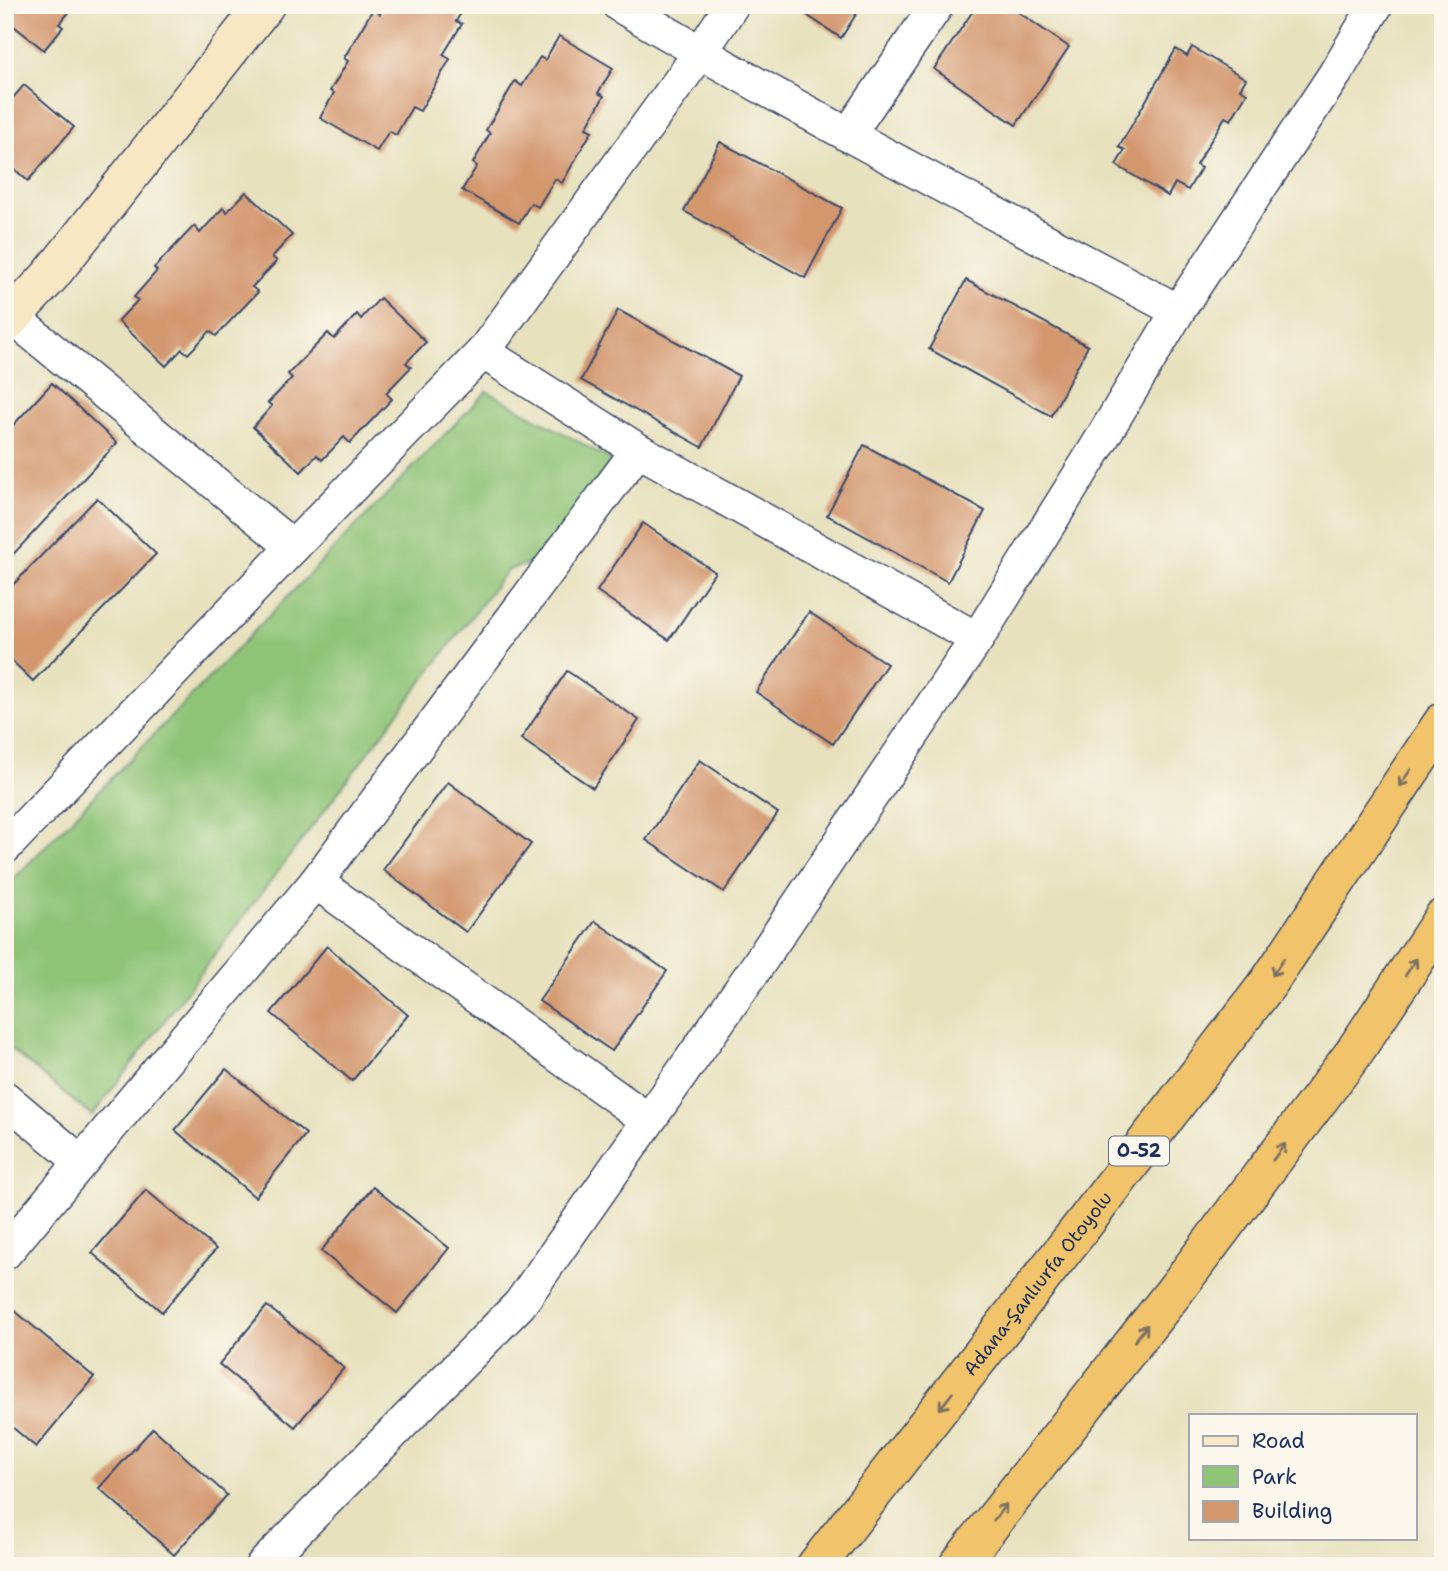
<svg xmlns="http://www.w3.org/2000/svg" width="1448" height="1571" font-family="'Shantell Sans',sans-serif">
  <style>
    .green { fill: #8fc477; stroke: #557a6a; stroke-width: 2 }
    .building { fill: #d3976e }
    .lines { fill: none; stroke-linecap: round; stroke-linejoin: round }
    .street-casing { stroke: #3a4a6c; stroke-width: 36 }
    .secondary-casing { stroke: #3a4a6c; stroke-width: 41 }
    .highway-casing { stroke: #3a4a6c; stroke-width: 41 }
    .street { stroke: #fff; stroke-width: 33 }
    .secondary { stroke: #f9e7c3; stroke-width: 38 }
    .highway { stroke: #f1c36a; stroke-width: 38 }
    .oneway { stroke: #7b7263 }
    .labels { text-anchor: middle; stroke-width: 7; stroke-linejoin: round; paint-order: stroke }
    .shield { fill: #fbf7ec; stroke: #5e6b89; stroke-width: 2 }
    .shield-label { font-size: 18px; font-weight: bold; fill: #1b2f5e }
    .street-label { font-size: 19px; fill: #1b2f5e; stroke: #fbf7ec }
  </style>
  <rect width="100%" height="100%" fill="#fbf7ec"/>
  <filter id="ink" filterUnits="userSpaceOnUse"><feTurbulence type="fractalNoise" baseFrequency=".0143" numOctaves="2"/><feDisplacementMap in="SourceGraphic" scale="14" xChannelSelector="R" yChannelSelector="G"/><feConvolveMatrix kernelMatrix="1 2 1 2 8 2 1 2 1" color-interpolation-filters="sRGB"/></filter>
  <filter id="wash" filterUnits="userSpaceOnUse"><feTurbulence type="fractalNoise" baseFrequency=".00686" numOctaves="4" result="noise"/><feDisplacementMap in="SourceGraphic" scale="28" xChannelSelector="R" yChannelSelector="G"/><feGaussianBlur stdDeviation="1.57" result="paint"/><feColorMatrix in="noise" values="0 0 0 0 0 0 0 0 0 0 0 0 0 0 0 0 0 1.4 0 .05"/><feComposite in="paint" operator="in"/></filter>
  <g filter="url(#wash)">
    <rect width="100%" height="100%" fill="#e7e1be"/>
    <!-- green -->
    <path class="green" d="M487,391L617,463L545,559L507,570L92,1116L5,1044V888Z"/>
    <g id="blocks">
      <!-- building -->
      <g class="building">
        <path d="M5,5H65L71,10L59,24L63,27L44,50L5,19Z"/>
        <path d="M385,5H466L456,21L462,24L443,55L450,59L420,111L412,107L396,135L389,131L377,151L320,118L334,93L330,91L348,61L344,58L373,9L380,14Z"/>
        <path d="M792,5H862L841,38Z"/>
        <path d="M977,5H1008L1069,47L1016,125L934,69Z"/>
        <path d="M559,36L613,68L598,93L604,96L586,128L592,131L562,183L555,179L538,207L531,203L519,223L462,190L477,166L473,163L490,133L486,130L515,81L522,86L540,57L545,60Z"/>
        <path d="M1192,47L1246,79L1240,89L1247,93L1231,120L1225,117L1196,165L1201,168L1188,190L1175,183L1168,196L1116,165L1125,150L1119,147L1176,49L1187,56Z"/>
        <path d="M24,85L74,127L28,181L5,161V107Z"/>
        <path d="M720,142L842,208L805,278L684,211Z"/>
        <path d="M246,192L292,235L272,257L277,261L252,287L258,292L216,336L210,331L188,354L182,349L166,366L118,321L138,300L134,297L157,271L154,268L194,226L200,233L223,208L227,212Z"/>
        <path d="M966,280L1088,346L1051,416L929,349Z"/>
        <path d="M380,298L426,342L406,363L411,367L386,393L392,399L350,443L344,437L322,460L317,455L301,472L253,427L272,406L268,403L292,378L288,374L328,333L334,339L357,314L361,319Z"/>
        <path d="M618,310L739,376L702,447L581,380Z"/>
        <path d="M52,383L117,443L5,563V434Z"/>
        <path d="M864,445L985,511L948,582L827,515Z"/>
        <path d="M97,498L156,554L33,681L5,654V593Z"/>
        <path d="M643,523L715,572L669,640L597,591Z"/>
        <path d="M809,612L887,664L833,744L756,692Z"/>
        <path d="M567,671L639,720L593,788L521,739Z"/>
        <path d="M700,760L778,813L724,892L646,840Z"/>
        <path d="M448,782L531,844L466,932L383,870Z"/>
        <path d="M595,921L667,971L612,1051L539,1001Z"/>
        <path d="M327,946L408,1015L352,1081L271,1013Z"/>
        <path d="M226,1069L306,1134L255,1197L175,1130Z"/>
        <path d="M373,1187L449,1248L397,1313L321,1251Z"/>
        <path d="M146,1190L216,1249L162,1312L92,1253Z"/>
        <path d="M267,1306L344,1368L295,1427L219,1364Z"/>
        <path d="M15,1311L94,1377L36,1447L5,1421V1323Z"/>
        <path d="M153,1428L227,1495L174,1555L99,1488Z"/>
      </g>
    </g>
  </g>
  <g filter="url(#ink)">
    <use href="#blocks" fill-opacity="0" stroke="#3a4a6c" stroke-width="2"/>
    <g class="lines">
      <!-- street casing -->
      <g class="street-casing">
        <g id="street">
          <path d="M619,5C802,113 990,211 1178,311"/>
          <path d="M848,135L937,5"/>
          <path d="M12,317L293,547"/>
          <path d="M483,352L638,450L977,639"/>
          <path d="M5,847L293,547L483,352L700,53L732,5"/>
          <path d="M316,882L648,1120"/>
          <path d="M5,1098L81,1162"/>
          <path d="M5,1253L316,882L638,450"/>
          <path d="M262,1566L520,1304L755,969L977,639L1095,450L1178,311L1335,74L1376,5"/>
        </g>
      </g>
      <!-- secondary casing -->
      <g class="secondary-casing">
        <path id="secondary" d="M5,324L50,276L265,5"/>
      </g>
      <!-- highway casing -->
      <g class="highway-casing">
        <g id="highway">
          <path id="s1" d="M816,1566L1090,1216L1269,982L1443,722"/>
          <path d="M958,1566L1177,1288L1353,1054L1443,918"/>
        </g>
      </g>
      <!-- street -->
      <use href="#street" class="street"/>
      <!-- secondary -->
      <use href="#secondary" class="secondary"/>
      <!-- highway -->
      <use href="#highway" class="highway"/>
    </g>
    <!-- one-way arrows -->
    <defs><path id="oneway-shaft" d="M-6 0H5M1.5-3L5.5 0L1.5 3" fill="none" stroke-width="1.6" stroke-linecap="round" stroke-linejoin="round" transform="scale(1.75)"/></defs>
    <g class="oneway">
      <use href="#oneway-shaft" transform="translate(1405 778) rotate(124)"/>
      <use href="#oneway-shaft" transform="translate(1278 967) rotate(124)"/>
      <use href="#oneway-shaft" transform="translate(1411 967) rotate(-57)"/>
      <use href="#oneway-shaft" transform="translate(1279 1152) rotate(-53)"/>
      <use href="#oneway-shaft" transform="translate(1141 1333) rotate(-52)"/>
      <use href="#oneway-shaft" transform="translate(946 1401) rotate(128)"/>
      <use href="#oneway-shaft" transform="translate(1000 1512) rotate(-52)"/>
    </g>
  </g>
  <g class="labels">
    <!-- shield labels -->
    <rect class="shield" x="1109" y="1136.5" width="60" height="29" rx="5"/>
    <g class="shield-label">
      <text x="1139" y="1157">O-52</text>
    </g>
    <!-- street labels -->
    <g class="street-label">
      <text dy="7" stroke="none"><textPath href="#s1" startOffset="359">Adana-Şanlıurfa Otoyolu</textPath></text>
    </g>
  </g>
  <!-- margin -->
  <rect width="1448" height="1571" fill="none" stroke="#fbf7ec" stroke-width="28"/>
  <!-- legend -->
  <rect x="1189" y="1414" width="228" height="126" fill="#fbf7ec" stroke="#a1a7b3" stroke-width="2"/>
  <rect x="1203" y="1436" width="35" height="10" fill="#f9e7c3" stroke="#a1a7b3" stroke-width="2"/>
  <text x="1252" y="1448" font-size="21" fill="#1b2f5e">Road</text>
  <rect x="1203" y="1466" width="35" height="21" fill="#8fc477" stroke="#a1a7b3" stroke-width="2"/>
  <text x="1252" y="1484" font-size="21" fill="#1b2f5e">Park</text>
  <rect x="1203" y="1501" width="35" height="21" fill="#d3976e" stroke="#a1a7b3" stroke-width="2"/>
  <text x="1252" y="1518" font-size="21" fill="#1b2f5e">Building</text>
</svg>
